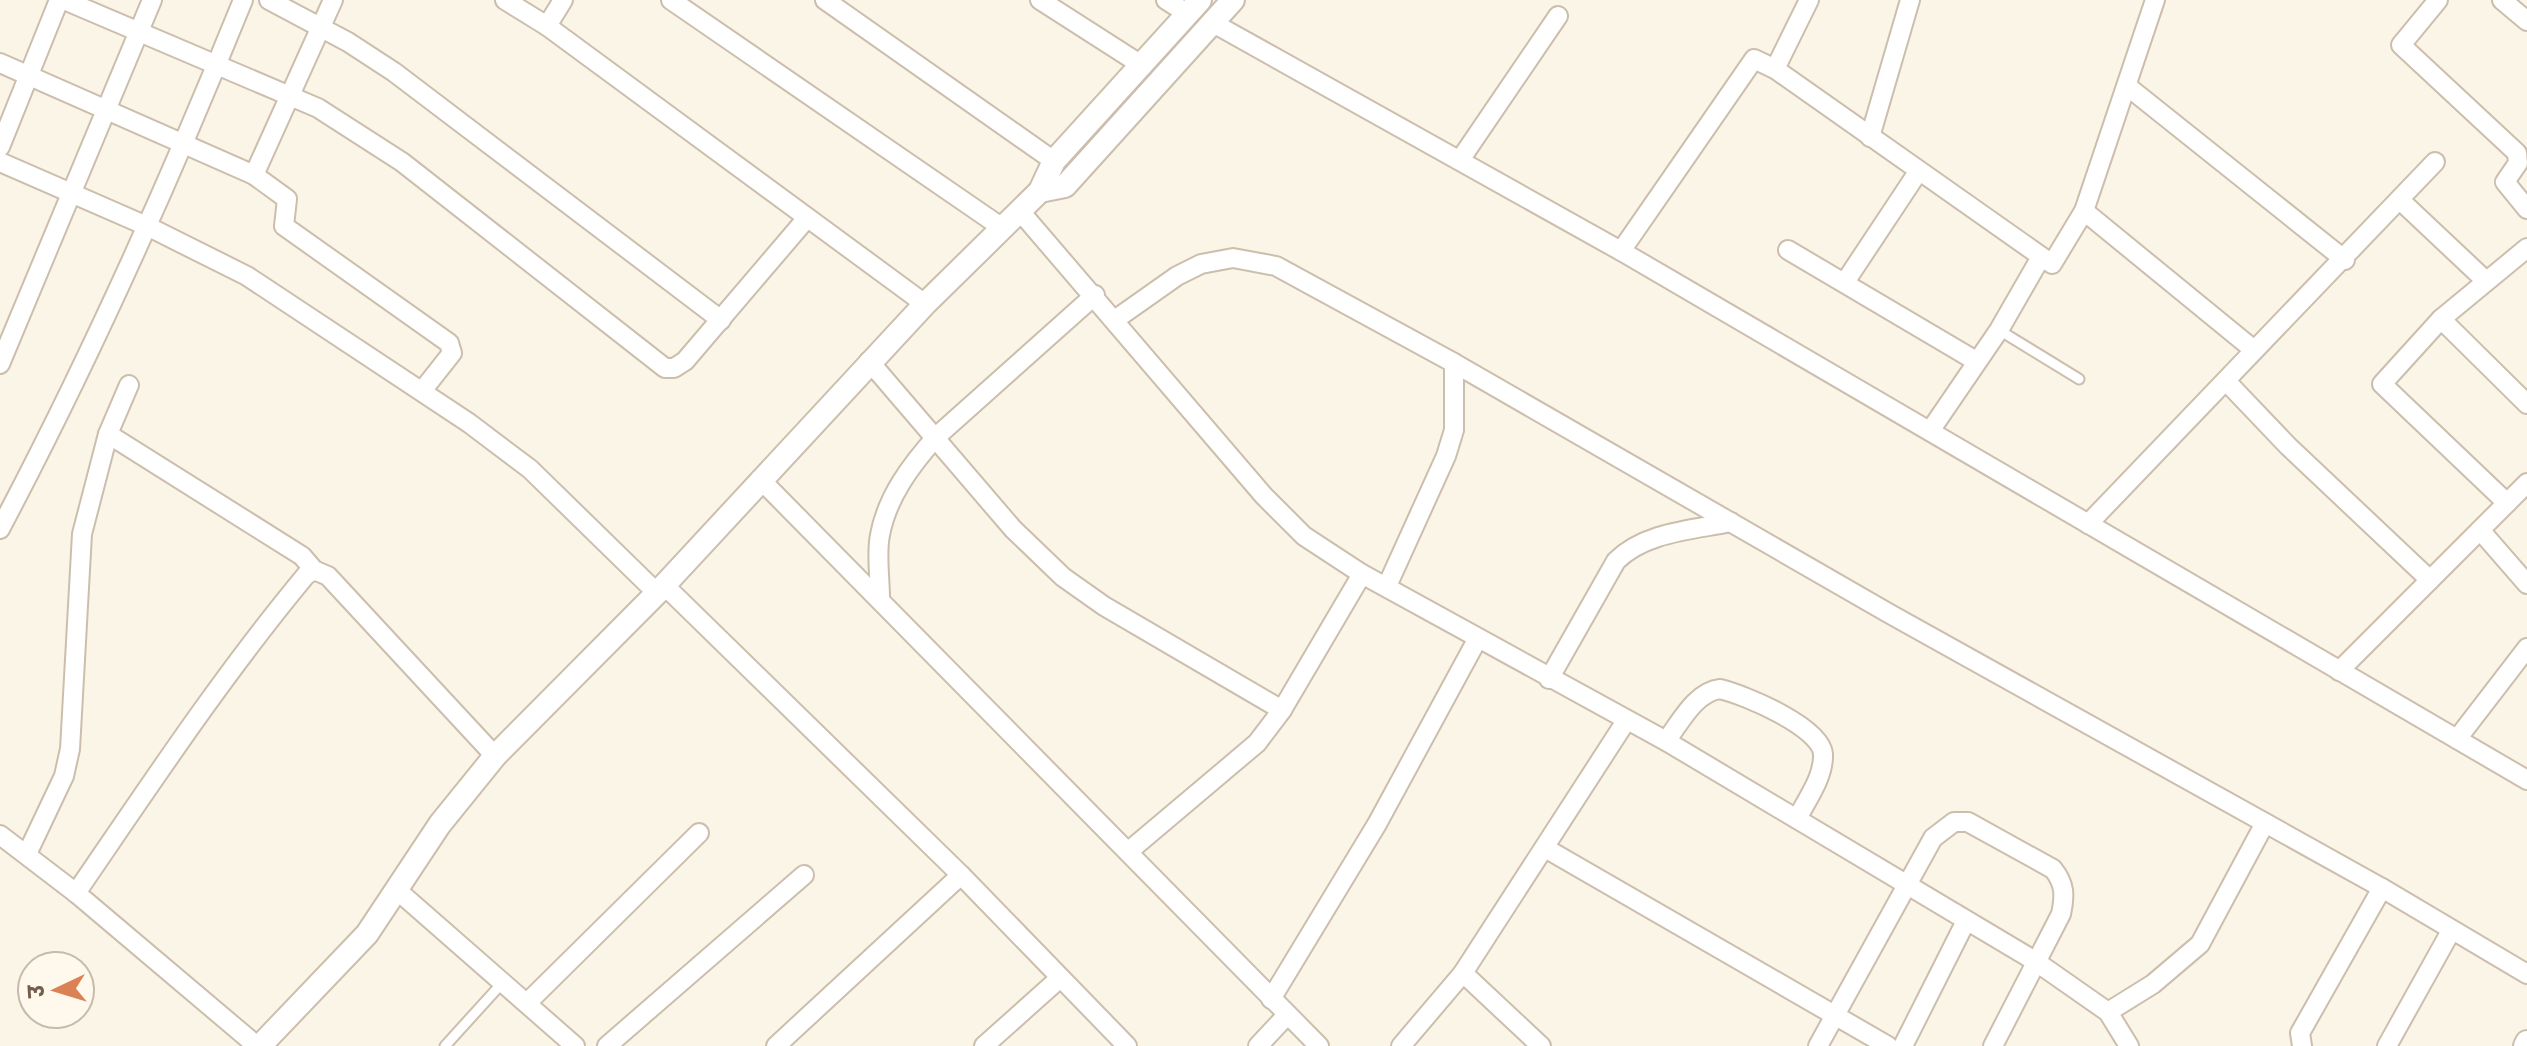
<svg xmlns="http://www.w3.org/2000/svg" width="2527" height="1046" font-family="Poppins,'Noto Sans Devanagari',sans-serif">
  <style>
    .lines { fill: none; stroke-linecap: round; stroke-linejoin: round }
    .service-casing { stroke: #ccbead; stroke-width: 13 }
    .minor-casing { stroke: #ccbead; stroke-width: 22 }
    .tertiary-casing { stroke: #ccbead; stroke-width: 26 }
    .service { stroke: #fff; stroke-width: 9 }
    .minor { stroke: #fff; stroke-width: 18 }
    .tertiary { stroke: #fff; stroke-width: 22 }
  </style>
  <rect width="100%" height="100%" fill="#faf5e7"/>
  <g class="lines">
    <!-- service casing -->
    <g class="service-casing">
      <g id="service">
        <path d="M1999,330L2079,379"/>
        <path d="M445,1046L504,981"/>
      </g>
    </g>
    <!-- minor casing -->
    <g class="minor-casing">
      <g id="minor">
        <path d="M64,0L318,108L402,162L665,368H674L685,361L807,218"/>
        <path d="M269,0L348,42L394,72L721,320"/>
        <path d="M505,0L547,26L925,304"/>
        <path d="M671,0L1001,227"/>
        <path d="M825,0L1054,161"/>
        <path d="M1040,0L1143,66"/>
        <path d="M1166,0L1188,14"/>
        <path d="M2438,0L2401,45L2517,153L2518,163L2505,182L2527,209"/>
        <path d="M2502,0L2527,21"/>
        <path d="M1213,23L1621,251L2527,780"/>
        <path d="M547,26L563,0"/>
        <path d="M0,63L254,175L287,199L284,226L449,343L452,353L422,391"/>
        <path d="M1775,69L1809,0"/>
        <path d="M2127,86L2345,260"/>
        <path d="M1870,137L1910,0"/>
        <path d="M0,147L59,0"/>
        <path d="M1460,160L1558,16"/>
        <path d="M0,162L149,227L247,276L469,423L530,469L657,593"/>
        <path d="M254,175L333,0"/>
        <path d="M2401,201L2486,281"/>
        <path d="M1019,210L1264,496L1304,536L1362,574L1666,741L2035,961L2108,1012L2129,1046"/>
        <path d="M2084,211L2254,350"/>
        <path d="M2527,248L2441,319L2527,404"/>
        <path d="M1788,250L1976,361"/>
        <path d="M1621,251L1754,59L1775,69L2052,264L2084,211L2155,0"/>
        <path d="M1845,282L1918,172"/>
        <path d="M1116,319L1177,276L1201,264L1233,258L1276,266L1454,363L1890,614L2382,888L2527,974"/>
        <path d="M2441,319L2382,384L2507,503"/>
        <path d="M869,361L1013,529L1063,577L1104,606L1282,710"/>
        <path d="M0,364L152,0"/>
        <path d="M2226,381L2288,446L2430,580"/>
        <path d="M1930,431L1999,330L2041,257"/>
        <path d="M108,434L302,556L314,570L328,576L495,756"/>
        <path d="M760,479L1319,1046"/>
        <path d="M2088,524L2435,162"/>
        <path d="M0,529C91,357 170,180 243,0"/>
        <path d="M2480,530L2527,584"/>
        <path d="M663,584L961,875L1127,1046"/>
        <path d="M1387,586L1446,456L1454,430V363"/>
        <path d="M880,598C880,578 876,554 880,535C887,497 911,465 936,437L1095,295"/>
        <path d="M2339,671L2527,483"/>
        <path d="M1549,679L1616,561C1645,532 1692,530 1731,522"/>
        <path d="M2457,739L2527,648"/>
        <path d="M1666,741C1680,723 1695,692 1720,689C1745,695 1821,727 1823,754C1824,777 1807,799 1797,819"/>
        <path d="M0,835L76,893L257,1046"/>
        <path d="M1545,848L1888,1046"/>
        <path d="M1129,851L1257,743L1282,710L1362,574"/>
        <path d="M27,854L64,776L70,749L82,534L108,434L129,385"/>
        <path d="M398,891L575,1046"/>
        <path d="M76,893C150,785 222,676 306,575L314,570"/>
        <path d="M1463,973L1541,1046"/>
        <path d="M1271,999L1377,824L1478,638"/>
        <path d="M528,1002L699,833"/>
        <path d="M2108,1012L2153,984L2200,944L2265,823"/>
        <path d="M607,1046L804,875"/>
        <path d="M776,1046L961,875"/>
        <path d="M984,1046L1060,978"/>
        <path d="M1258,1046L1287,1015"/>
        <path d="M1401,1046L1463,973L1626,721"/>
        <path d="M1818,1046L1933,838L1954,822H1968L2053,869C2065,884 2065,895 2061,914L1993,1046"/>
        <path d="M1903,1046L1966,921"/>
        <path d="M2302,1046L2300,1033L2382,888"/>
        <path d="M2387,1046L2451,931"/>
      </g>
    </g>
    <!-- tertiary casing -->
    <g class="tertiary-casing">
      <g id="tertiary">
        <path d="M1040,191L1065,186L1233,0"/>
        <path d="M260,1046L367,934L440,824L495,756L657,593L925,304L1040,191L1054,161L1200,0"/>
        <path d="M2525,1046L2527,1042"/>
      </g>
    </g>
    <!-- service -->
    <use href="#service" class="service"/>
    <!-- minor -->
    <use href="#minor" class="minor"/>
    <!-- tertiary -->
    <use href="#tertiary" class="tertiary"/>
  </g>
  <!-- north arrow -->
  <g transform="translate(56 990) rotate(266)"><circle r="38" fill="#fef9ec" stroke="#c6bbac" stroke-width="2"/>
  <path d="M0-6L14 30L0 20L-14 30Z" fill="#da8256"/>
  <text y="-12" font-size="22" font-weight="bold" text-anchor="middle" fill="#725e4d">उ</text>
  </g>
</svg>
